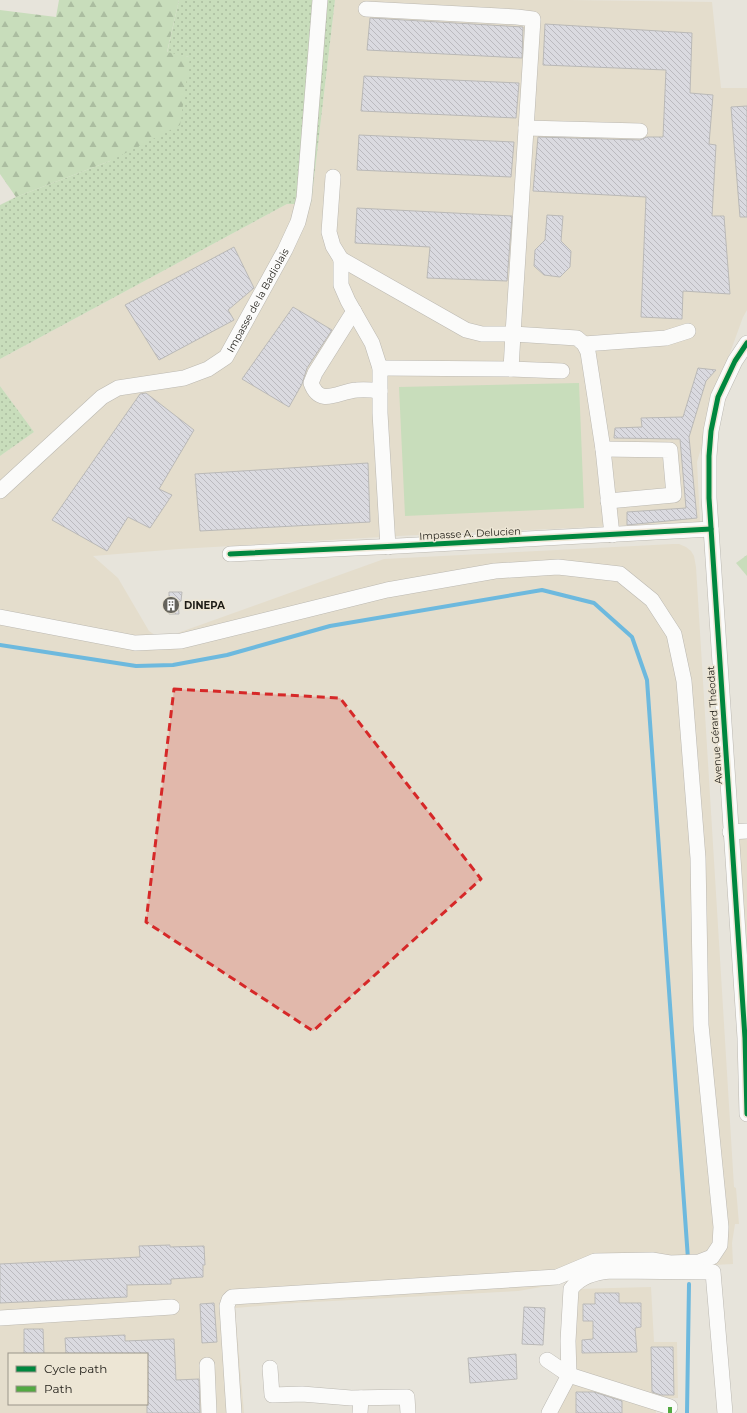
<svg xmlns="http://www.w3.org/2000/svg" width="747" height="1413" font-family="Montserrat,sans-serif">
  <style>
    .built { fill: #e4ddcc; fill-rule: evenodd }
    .grass { fill: url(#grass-dots) }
    .forest { fill: url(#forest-firs) }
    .pitch { fill: #c8ddbb }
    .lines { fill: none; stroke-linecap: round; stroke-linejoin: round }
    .stream { stroke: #6db9de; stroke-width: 4 }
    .building { fill: url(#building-back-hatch); stroke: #bab9b7 }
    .minor-casing { stroke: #bbb8b1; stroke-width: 16 }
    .minor { stroke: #fbfbfa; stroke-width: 15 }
    .quiet { stroke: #52a942; stroke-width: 4; stroke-dasharray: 8 4; stroke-linecap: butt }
    .cycleway-casing { stroke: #ede6d5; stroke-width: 8 }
    .cycleway { stroke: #00873e; stroke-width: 5 }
    .marked { fill: #d62828; fill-opacity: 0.2; stroke: #d62828; stroke-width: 3; stroke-dasharray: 8 5; stroke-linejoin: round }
    .labels { text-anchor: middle; stroke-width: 3; stroke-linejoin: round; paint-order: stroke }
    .street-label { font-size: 10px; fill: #1e1c16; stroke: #ede6d5 }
    .poi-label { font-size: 10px; font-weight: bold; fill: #1e1c16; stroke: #ede6d5; text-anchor: start }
  </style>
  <defs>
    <pattern id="grass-dots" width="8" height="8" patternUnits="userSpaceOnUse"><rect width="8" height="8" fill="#c8ddbb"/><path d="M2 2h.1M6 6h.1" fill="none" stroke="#abbda0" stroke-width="1.8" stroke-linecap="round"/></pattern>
    <pattern id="forest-firs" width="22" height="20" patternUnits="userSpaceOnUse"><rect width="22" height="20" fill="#c8ddbb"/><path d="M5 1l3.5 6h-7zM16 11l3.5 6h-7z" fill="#abbda0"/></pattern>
    <pattern id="building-back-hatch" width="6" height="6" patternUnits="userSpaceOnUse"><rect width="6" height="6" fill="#dadae0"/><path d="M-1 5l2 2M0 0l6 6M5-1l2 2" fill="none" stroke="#bbbabf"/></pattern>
  </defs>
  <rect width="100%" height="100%" fill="#e7e4db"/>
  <!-- built -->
  <g class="built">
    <path d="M335,0H570L712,2L721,88H747V310L743,317L726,364L697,462L700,522L398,536L179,549L93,556L118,578L149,631L161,639L384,559L673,544H679L686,547L691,551L694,556L696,567L734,1187L736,1188L739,1224H735L732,1243L733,1264L674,1267L571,1280L559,1284L518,1291L295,1303L235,1308L244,1413H0V456L34,432L0,386V359L287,204H311ZM9,1354H147V1404H9Z"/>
    <path d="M747,838V956L739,839Z"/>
    <path d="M651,1287L654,1342H677L678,1398L656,1399V1413H557L576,1289Z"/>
  </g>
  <!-- grass -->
  <g class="grass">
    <path d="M179,0H335L311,204H287L0,359V205L16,197L110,161L190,57L167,53Z"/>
    <path d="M0,386L34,432L0,456Z"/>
  </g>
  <!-- forest -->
  <g class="forest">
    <path d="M59,0H179L167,52L190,57L180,125L110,161L16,197L0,174V10L56,17Z"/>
    <path d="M747,555V576L736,563Z"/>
  </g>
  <!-- pitch -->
  <path class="pitch" d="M579,383L584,508L405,516L399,387Z"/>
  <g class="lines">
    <!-- stream -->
    <g class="stream">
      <path d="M0,645L136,666L173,665L227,655L330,626L542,590L594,603L632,637L647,680L688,1259"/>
      <path d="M687,1413L689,1284"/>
    </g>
  </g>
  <!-- building -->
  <g class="building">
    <path d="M370,18L523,27L522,58L367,50Z"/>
    <path d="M545,24L692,33L690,93L713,95L709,144L716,145L712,216H724L730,294L683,291L682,319L641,317L646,197L533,191L538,137L640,140L647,137H663L666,70L543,65Z"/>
    <path d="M364,76L519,83L516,118L361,111Z"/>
    <path d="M747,106V217H740L731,107Z"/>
    <path d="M359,135L514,142L511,177L357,170Z"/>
    <path d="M357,208L512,216L507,281L427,278L430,247L355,243Z"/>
    <path d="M547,215L563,216L561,241L571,251L570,267L560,277L544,275L534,266L535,250L545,240Z"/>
    <path d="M234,247L254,288L228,310L234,320L159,360L125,305Z"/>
    <path d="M293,307L332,330L307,368L302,384L289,407L242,379Z"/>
    <path d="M698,368L716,370L706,381L689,437L697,518L627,525V512L686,508L680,439L614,438L615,428L642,427L641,418L683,417Z"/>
    <path d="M146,393L194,430L159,489L172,495L150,528L128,517L107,551L52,520L140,394Z"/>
    <path d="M368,463L370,522L200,531L195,474Z"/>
    <path d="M169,592H182L181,601L178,602L179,614H169Z"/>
    <path d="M170,1245V1247L204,1246L205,1265H203V1277L171,1279V1284L127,1285V1297L0,1303V1264L140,1257L139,1246Z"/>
    <path d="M595,1293H619V1303H641V1327L635,1328L637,1352L582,1353V1340L593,1339V1321H583V1304H595Z"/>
    <path d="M214,1303L217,1342L202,1343L200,1304Z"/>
    <path d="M524,1307L545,1308L543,1345L522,1344Z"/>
    <path d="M24,1329H43L44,1354H24Z"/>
    <path d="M125,1335V1341L174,1339L176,1380L199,1379L200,1413H147V1354H66L65,1338Z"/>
    <path d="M651,1347H673L674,1395H661L652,1392Z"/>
    <path d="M516,1354L517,1379L470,1383L468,1358Z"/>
    <path d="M576,1392H594L622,1401V1413H576Z"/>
  </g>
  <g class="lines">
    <!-- minor casing -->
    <g class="minor-casing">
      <g id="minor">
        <path d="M366,9L517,17L533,19L513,334L577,338L584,344L588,352L603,449L612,535"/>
        <path d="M526,128L640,131"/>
        <path d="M333,177L329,232L333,246L341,259L466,330L482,334H513L511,369L380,368"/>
        <path d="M341,259V285L348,301L372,343L380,368V413L388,547"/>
        <path d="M354,311L315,373L311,383C320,408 339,391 357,390C365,389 373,390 380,391"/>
        <path d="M747,343L735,361L718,397L711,431L709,456V498L745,1038L747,1114"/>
        <path d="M584,344L666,338L688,331"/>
        <path d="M511,369L562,371"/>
        <path d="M603,449L670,450L674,495L608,501"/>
        <path id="s1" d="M0,491L102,397L118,388L184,378L208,369L226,357L285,250L298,222L304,198L320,0"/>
        <path d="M230,554L398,546L711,529"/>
        <path d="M0,617L135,643L181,641L387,590L495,571L558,567L620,574L652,600L674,634L684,681L698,858L701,1025L721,1227L720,1245L712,1257L699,1262L670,1263L652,1260L595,1261L557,1277L232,1297L229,1300L227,1306L234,1413"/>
        <path d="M730,832L747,831"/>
        <path d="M0,1318L172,1307"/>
        <path d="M547,1360L569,1375L670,1407"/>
        <path d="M207,1365L209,1413"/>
        <path d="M270,1368L272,1395L302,1394L351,1398L407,1397L408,1413"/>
        <path d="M360,1413L361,1398"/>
        <path d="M549,1413L569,1375L568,1341L571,1289C580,1276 597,1272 612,1271L713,1272L725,1413"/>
      </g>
    </g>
    <!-- minor -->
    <use href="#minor" class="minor"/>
    <!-- quiet -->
    <path class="quiet" d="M670,1407V1413"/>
    <!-- cycleway casing -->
    <g class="cycleway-casing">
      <g id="cycleway">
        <path d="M747,343L735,361L718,397L711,431L709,456V498L745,1038L747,1114"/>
        <path d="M230,554L398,546L711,529"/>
      </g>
    </g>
    <!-- cycleway -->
    <use href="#cycleway" class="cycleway"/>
  </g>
  <!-- marked area -->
  <path class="marked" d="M174,689L340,698L481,879L313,1031L146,922Z"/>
  <!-- icons -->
  <defs>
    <g id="building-disc" transform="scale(0.9)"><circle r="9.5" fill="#64625b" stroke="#ede6d5"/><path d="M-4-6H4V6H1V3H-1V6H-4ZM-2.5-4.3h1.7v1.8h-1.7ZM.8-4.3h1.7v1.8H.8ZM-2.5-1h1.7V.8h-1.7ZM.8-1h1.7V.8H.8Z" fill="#fff"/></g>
  </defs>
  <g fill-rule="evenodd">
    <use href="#building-disc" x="171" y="605"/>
  </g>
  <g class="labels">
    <!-- street labels -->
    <g class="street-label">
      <text dy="4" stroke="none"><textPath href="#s1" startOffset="336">Impasse de la Badiolais</textPath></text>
      <text transform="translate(470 533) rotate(-3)" y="4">Impasse A. Delucien</text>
      <text transform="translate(714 725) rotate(-94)" y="4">Avenue Gérard Théodat</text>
    </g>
    <!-- poi labels -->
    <g class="poi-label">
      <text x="184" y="609">DINEPA</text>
    </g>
  </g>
  <!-- legend -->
  <rect x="8" y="1353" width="140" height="52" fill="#ede6d5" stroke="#9a9589"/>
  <rect x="16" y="1366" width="20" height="6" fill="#00873e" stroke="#9a9589"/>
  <text x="44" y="1373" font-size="12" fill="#1e1c16">Cycle path</text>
  <rect x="16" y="1386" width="20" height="6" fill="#52a942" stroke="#9a9589"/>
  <text x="44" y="1393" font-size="12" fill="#1e1c16">Path</text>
</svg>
